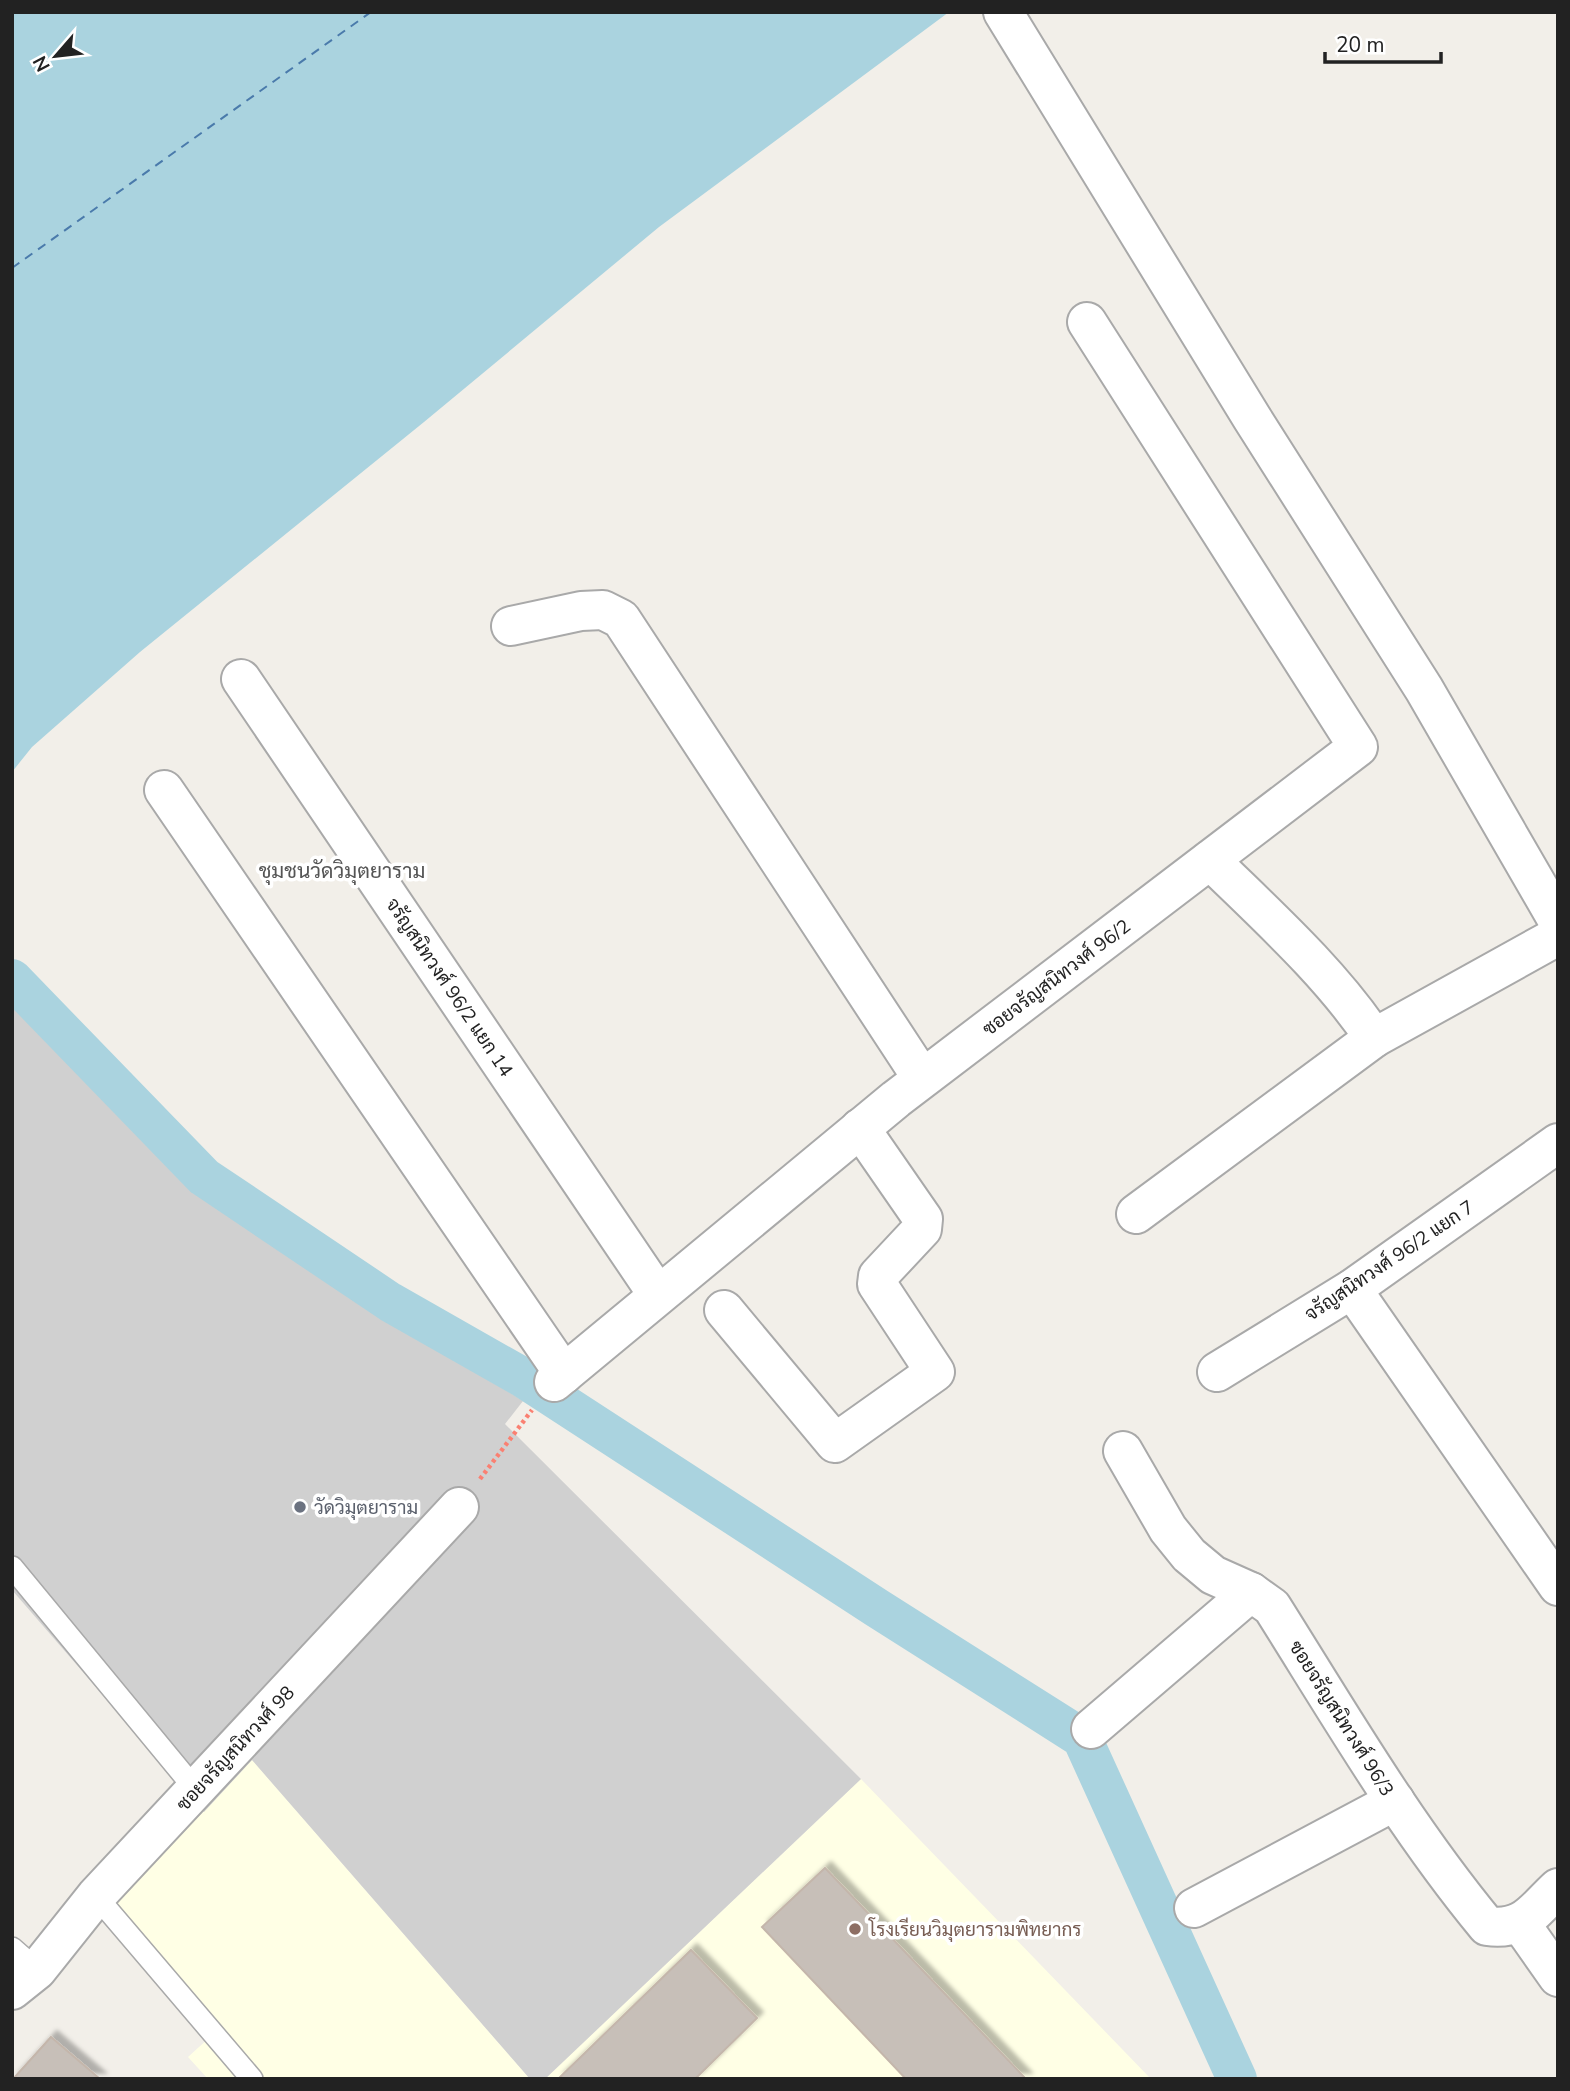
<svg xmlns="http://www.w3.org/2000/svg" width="1570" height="2091" font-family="'Nunito Sans',Sarabun,sans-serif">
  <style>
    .education { fill: #ffffe5 }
    .religious { fill: #d0d0d0 }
    .water { fill: #aad3df }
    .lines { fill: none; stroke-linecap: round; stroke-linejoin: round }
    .canal { stroke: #aad3df; stroke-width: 40 }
    .ferry { stroke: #4a7aab; stroke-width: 2; stroke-dasharray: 9 7; stroke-linecap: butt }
    .building { fill: #c7bfb8; stroke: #c4b6ab; stroke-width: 2; filter: url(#shadow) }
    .lane-casing { stroke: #a9a9a9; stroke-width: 24 }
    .street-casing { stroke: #a9a9a9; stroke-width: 42 }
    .path { stroke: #fa8072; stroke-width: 4.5; stroke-dasharray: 3.5 3.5; stroke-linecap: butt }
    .lane { stroke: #fff; stroke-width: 21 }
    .street { stroke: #fff; stroke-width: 38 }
    .worship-dot { fill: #6b7280; stroke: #fff; stroke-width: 2.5 }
    .education-dot { fill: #8d6e63; stroke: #fff; stroke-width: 2.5 }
    .labels { text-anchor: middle; stroke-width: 7; stroke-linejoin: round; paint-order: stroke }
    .street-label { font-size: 19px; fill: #222; stroke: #fff }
    .worship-label { font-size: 19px; fill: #5b616d; stroke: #fff; text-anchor: start }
    .education-label { font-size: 19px; fill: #785e54; stroke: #fff; text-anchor: start }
    .neighbourhood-label { font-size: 21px; fill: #555; stroke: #fff }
  </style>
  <defs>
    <filter id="shadow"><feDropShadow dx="6" dy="-6" stdDeviation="2" flood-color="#0004"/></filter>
  </defs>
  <rect width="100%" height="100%" fill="#f2efe9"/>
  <!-- education -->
  <g class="education">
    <path d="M252,1760L530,2079H208L188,2057L210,2037L104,1917Z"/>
    <path d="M861,1779L1151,2079H545Z"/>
  </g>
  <!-- religious -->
  <path class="religious" d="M12,991L188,1186L523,1401L505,1424L861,1779L545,2079H530L252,1760L204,1812L12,1590Z"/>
  <!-- water -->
  <path class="water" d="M12,12H949L659,227L424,422L140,652L32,747L12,772Z"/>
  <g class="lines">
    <!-- canal -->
    <path class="canal" d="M12,979L204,1177L390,1302L522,1377L877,1608L1082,1738L1237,2079"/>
    <!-- ferry -->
    <path class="ferry" d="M12,268L371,12"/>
  </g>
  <!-- building -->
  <g class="building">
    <path d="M825,1868L1026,2079H906L762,1927Z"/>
    <path d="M691,1950L757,2018L695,2079H558Z"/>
    <path d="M51,2037L100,2079H13Z"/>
  </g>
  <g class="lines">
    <!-- lane casing -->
    <g class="lane-casing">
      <g id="lane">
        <path d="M12,1567L196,1790"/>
        <path d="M96,1896L252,2079"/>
        <path d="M12,1948L37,1970"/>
      </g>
    </g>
    <!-- street casing -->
    <g class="street-casing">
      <g id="street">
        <path d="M1003,12L1252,418L1424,689L1558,921"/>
        <path d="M511,626L581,611L603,610L621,619L922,1078"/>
        <path d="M241,679L658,1295"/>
        <path d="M164,790L564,1374"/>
        <path d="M1210,860C1266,915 1330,972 1374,1038L1558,936"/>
        <path d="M1136,1214L1374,1038"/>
        <path d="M1352,1289L1558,1586"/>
        <path d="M724,1310L835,1443L935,1372L877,1284L878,1276L922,1229L923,1219L860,1128"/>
        <path d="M1217,1372L1352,1289L1558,1143"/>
        <path d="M554,1382L896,1099L1358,747L1087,322"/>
        <path d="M1123,1451L1168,1529L1189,1555L1213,1575L1251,1592L1272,1607C1340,1715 1405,1827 1487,1926C1524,1931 1533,1911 1558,1888"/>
        <path d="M1091,1729L1251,1592"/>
        <path d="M1194,1908L1395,1801"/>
        <path d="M1520,1923L1558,1977"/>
        <path d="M12,1990L37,1970L96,1896L459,1507"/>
      </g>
    </g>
    <!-- path -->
    <path class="path" d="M480,1479L532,1410"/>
    <!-- lane -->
    <use href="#lane" class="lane"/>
    <!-- street -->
    <use href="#street" class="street"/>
  </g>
  <!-- markers -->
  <circle class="worship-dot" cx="300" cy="1507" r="7"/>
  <circle class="education-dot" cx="855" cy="1929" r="7"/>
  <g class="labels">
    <!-- street labels -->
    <g class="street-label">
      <text transform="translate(1056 977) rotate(-37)" y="7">ซอยจรัญสนิทวงศ์ 96/2</text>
      <text transform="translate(450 987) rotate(56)" y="7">จรัญสนิทวงศ์ 96/2 แยก 14</text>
      <text transform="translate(1389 1260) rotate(-34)" y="7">จรัญสนิทวงศ์ 96/2 แยก 7</text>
      <text transform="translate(1342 1718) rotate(58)" y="7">ซอยจรัญสนิทวงศ์ 96/3</text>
      <text transform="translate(235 1748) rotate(-47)" y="7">ซอยจรัญสนิทวงศ์ 98</text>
    </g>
    <!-- worship labels -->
    <g class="worship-label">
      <text x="314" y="1514">วัดวิมุตยาราม</text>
    </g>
    <!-- education labels -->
    <g class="education-label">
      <text x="869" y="1936">โรงเรียนวิมุตยารามพิทยากร</text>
    </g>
    <!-- neighbourhood labels -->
    <g class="neighbourhood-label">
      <text x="342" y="878">ชุมชนวัดวิมุตยาราม</text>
    </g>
  </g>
  <!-- border -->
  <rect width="1570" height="2091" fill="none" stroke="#222222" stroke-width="28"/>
  <!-- north arrow -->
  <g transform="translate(56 56) rotate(242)" stroke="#ffffff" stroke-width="5" paint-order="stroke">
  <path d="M0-5L12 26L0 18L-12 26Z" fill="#222222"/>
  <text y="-10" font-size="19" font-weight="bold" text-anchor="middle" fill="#222222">N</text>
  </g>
  <!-- scale -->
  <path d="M1325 52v10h116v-10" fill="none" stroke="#222222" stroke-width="3.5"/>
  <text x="1336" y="52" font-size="21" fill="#222222" stroke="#ffffff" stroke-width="5" paint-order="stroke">20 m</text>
</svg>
